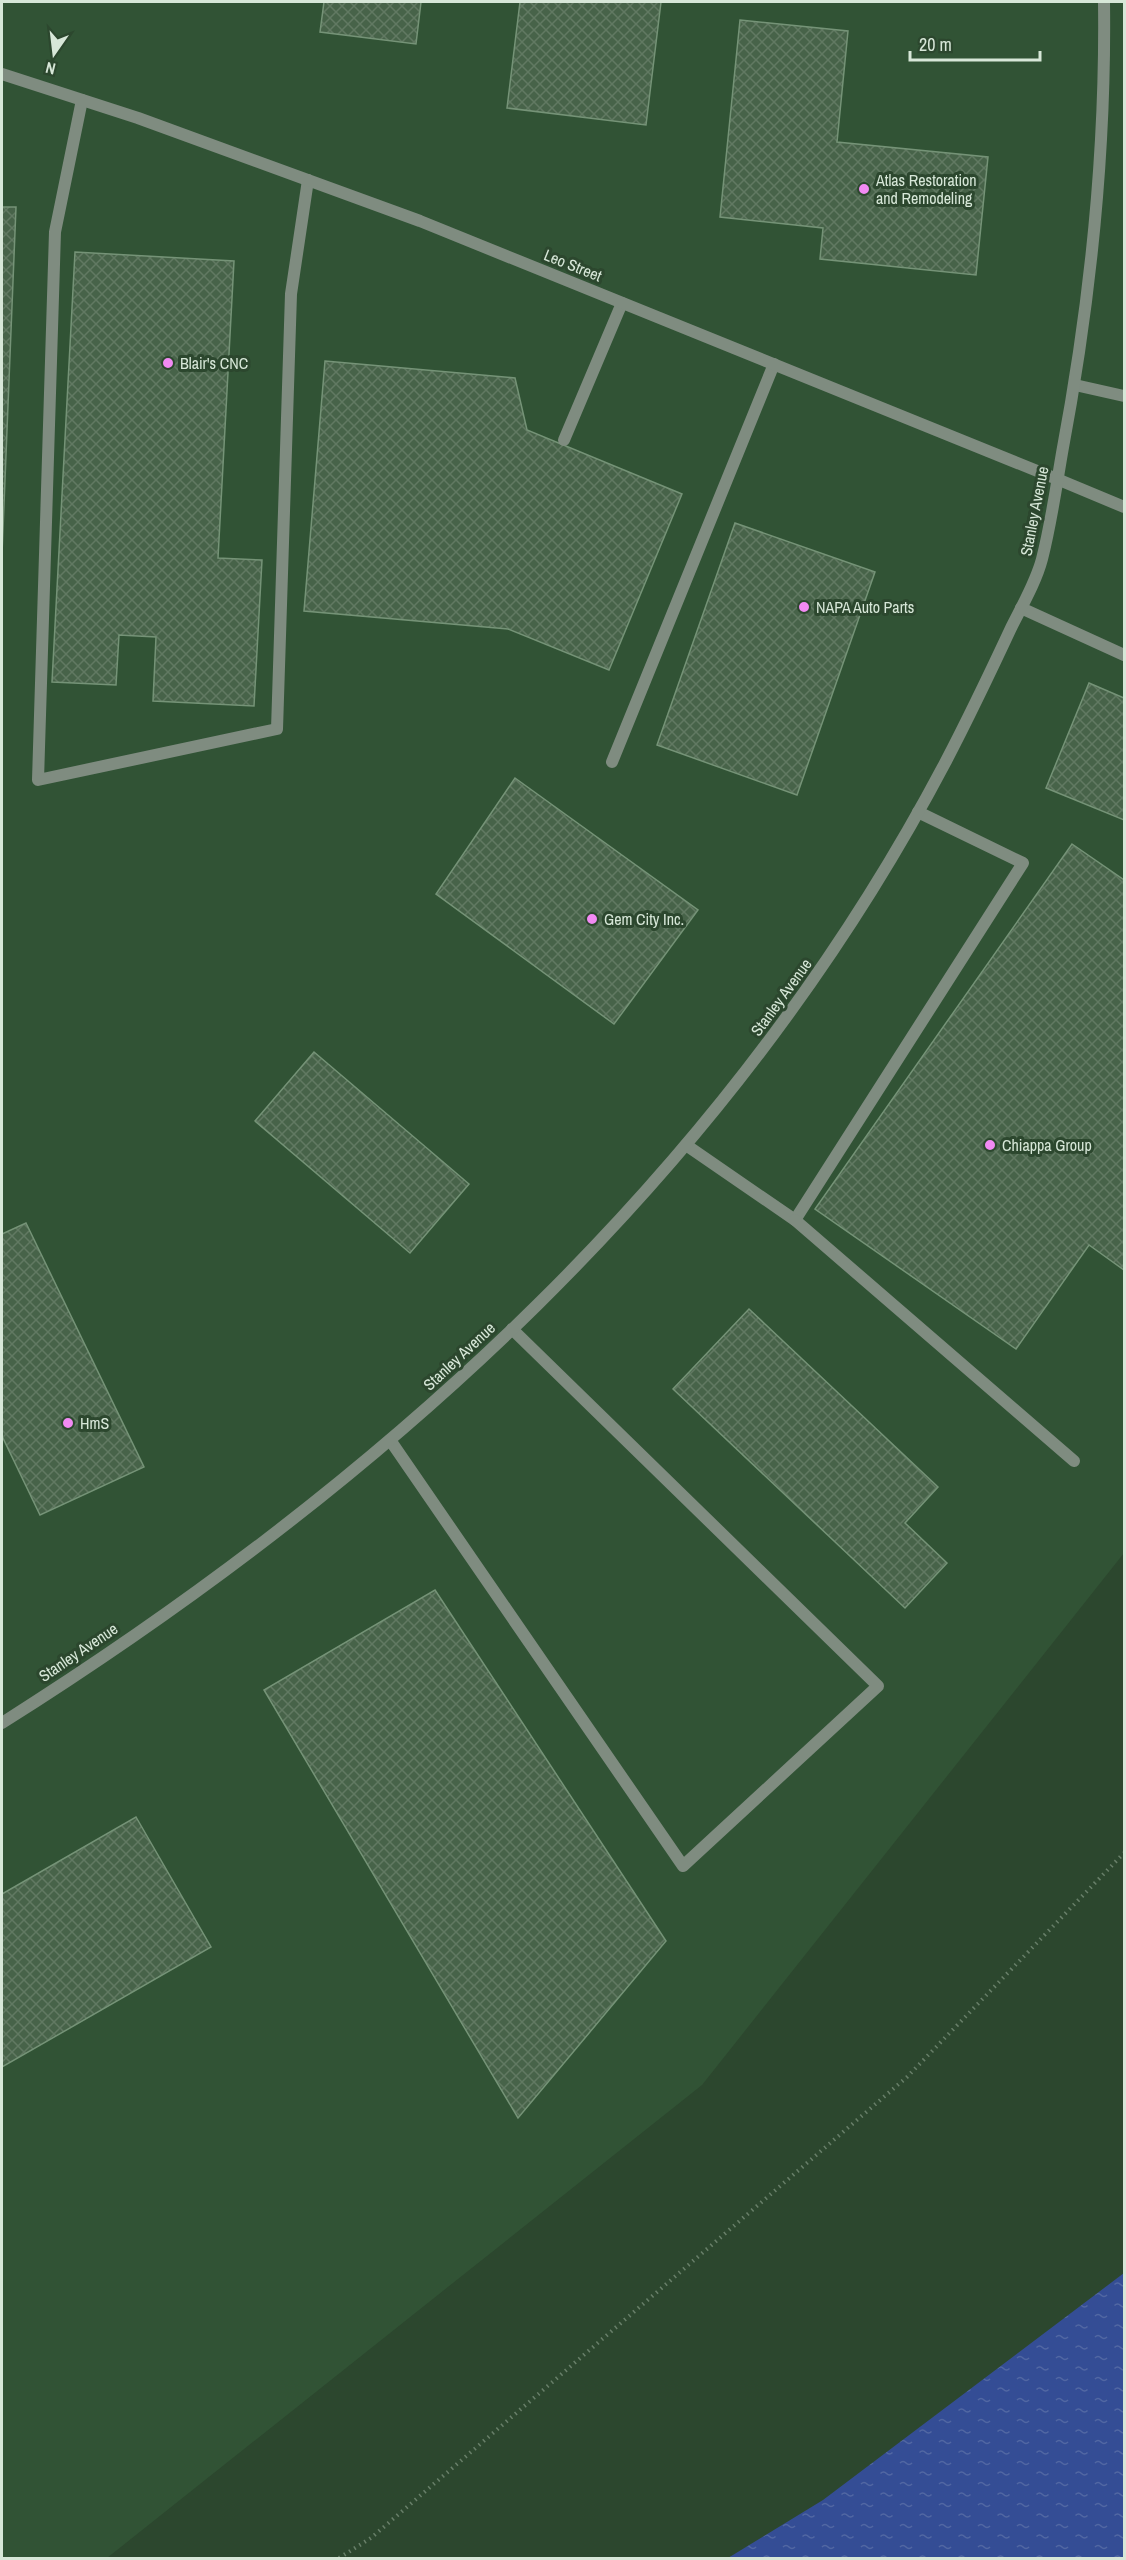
<svg xmlns="http://www.w3.org/2000/svg" width="1126" height="2560" font-family="'Archivo Narrow',sans-serif">
  <style>
    .built { fill: #315335 }
    .water { fill: url(#water-ripples) }
    .building { fill: url(#building-cross-hatch); stroke: #759377; stroke-width: 1.5 }
    .lines { fill: none; stroke-linecap: round; stroke-linejoin: round }
    .path { stroke: #687f69; stroke-width: 4; stroke-dasharray: 1.5 4.5; stroke-linecap: butt }
    .service { stroke: #7f8c80; stroke-width: 12 }
    .minor { stroke: #7f8c80; stroke-width: 12 }
    .tertiary { stroke: #7f8c80; stroke-width: 12 }
    .poi-dot { fill: #f28af3; stroke: #2c472e; stroke-width: 2 }
    .labels { text-anchor: middle; stroke-width: 6; stroke-linejoin: round; paint-order: stroke }
    .poi-label { font-size: 16px; fill: #d7e7d8; stroke: #2c472e; text-anchor: start }
    .street-label { font-size: 16px; fill: #d7e7d8; stroke: #2c472e }
  </style>
  <defs>
    <pattern id="water-ripples" width="26" height="14" patternUnits="userSpaceOnUse" patternTransform="scale(1.5)"><rect width="26" height="14" fill="#344d95"/><path d="M2 4q2-2 4 0t4 0M15 11q2-2 4 0t4 0" fill="none" stroke="#5167a3"/></pattern>
    <pattern id="building-cross-hatch" width="8" height="8" patternUnits="userSpaceOnUse" patternTransform="scale(1.5)"><rect width="8" height="8" fill="#476349"/><path d="M0 0l8 8M0 8l8-8" fill="none" stroke="#617962"/></pattern>
  </defs>
  <rect width="100%" height="100%" fill="#2c472e"/>
  <!-- built -->
  <path class="built" d="M2,2H1124V1553L702,2085L107,2558H2Z"/>
  <!-- water -->
  <path class="water" d="M1124,2273V2558H728L823,2500Z"/>
  <!-- building -->
  <g class="building">
    <path d="M324,2H421L416,44L320,32Z"/>
    <path d="M520,2H661L646,125L507,108Z"/>
    <path d="M740,20L848,31L837,142L988,157L976,275L820,259L823,228L720,217Z"/>
    <path d="M2,207H16L2,554Z"/>
    <path d="M75,252L234,261L218,558L262,560L254,706L153,701L156,637L119,635L116,685L52,682Z"/>
    <path d="M325,361L515,378L527,430L682,494L609,670L508,629L304,611Z"/>
    <path d="M735,523L875,572L797,795L657,745Z"/>
    <path d="M1089,683L1124,698V820L1046,788Z"/>
    <path d="M515,778L698,910L614,1024L436,894Z"/>
    <path d="M1072,844L1124,880V1270L1089,1245L1016,1349L815,1209Z"/>
    <path d="M314,1052L469,1184L410,1253L255,1121Z"/>
    <path d="M26,1223L144,1467L40,1515L2,1436V1234Z"/>
    <path d="M749,1309L938,1487L905,1523L947,1563L905,1608L673,1389Z"/>
    <path d="M435,1590L666,1941L518,2118L264,1690Z"/>
    <path d="M136,1817L211,1947L2,2067V1894Z"/>
  </g>
  <g class="lines">
    <!-- path -->
    <path class="path" d="M339,2558L371,2538L907,2077L1124,1853"/>
    <!-- service -->
    <g class="service">
      <path d="M82,100L55,232L38,780L277,729L291,294L308,180"/>
      <path d="M1075,385L1124,396"/>
      <path d="M564,440L622,303"/>
      <path d="M1021,608L1124,655"/>
      <path d="M612,762L774,364"/>
      <path d="M686,1145L795,1220L1023,863L918,812"/>
      <path d="M795,1220L1074,1461"/>
      <path d="M390,1440L683,1866L878,1686L512,1329"/>
    </g>
    <!-- minor -->
    <path class="minor" d="M1057,479L1124,507"/>
    <!-- tertiary -->
    <g class="tertiary">
      <path d="M2,74L138,118L420,221L1057,479"/>
      <path d="M2,1723C387,1480 730,1171 945,763C968,719 990,673 1011,628C1022,606 1036,582 1042,559C1051,524 1056,488 1062,453C1090,304 1106,153 1104,2"/>
    </g>
  </g>
  <!-- markers -->
  <g class="poi-dot">
    <circle cx="864" cy="189" r="6"/>
    <circle cx="168" cy="363" r="6"/>
    <circle cx="804" cy="607" r="6"/>
    <circle cx="592" cy="919" r="6"/>
    <circle cx="990" cy="1145" r="6"/>
    <circle cx="68" cy="1423" r="6"/>
  </g>
  <g class="labels">
    <!-- poi labels -->
    <g class="poi-label">
      <text x="876" y="186">Atlas Restoration<tspan x="876" dy="18">and Remodeling</tspan></text>
      <text x="180" y="369">Blair's CNC</text>
      <text x="816" y="613">NAPA Auto Parts</text>
      <text x="604" y="925">Gem City Inc.</text>
      <text x="1002" y="1151">Chiappa Group</text>
      <text x="80" y="1429">HmS</text>
    </g>
    <!-- street labels -->
    <g class="street-label">
      <text transform="translate(573 265) rotate(22)" y="6">Leo Street</text>
      <text transform="translate(1034 511) rotate(-79)" y="6">Stanley Avenue</text>
      <text transform="translate(781 997) rotate(-54)" y="6">Stanley Avenue</text>
      <text transform="translate(459 1356) rotate(-43)" y="6">Stanley Avenue</text>
      <text transform="translate(78 1652) rotate(-34)" y="6">Stanley Avenue</text>
    </g>
  </g>
  <!-- border -->
  <rect width="1126" height="2560" fill="none" stroke="#d7e7d8" stroke-width="6"/>
  <!-- north arrow -->
  <g transform="translate(54 54) rotate(194)" stroke="#2c472e" stroke-width="4.5" paint-order="stroke">
  <path d="M0-4.5L10 22L0 15L-10 22Z" fill="#d7e7d8"/>
  <text y="-9" font-size="16" font-weight="bold" text-anchor="middle" fill="#d7e7d8">N</text>
  </g>
  <!-- scale -->
  <path d="M910 51v9h130v-9" fill="none" stroke="#d7e7d8" stroke-width="3"/>
  <text x="919" y="51" font-size="18" fill="#d7e7d8" stroke="#2c472e" stroke-width="4.5" paint-order="stroke">20 m</text>
</svg>
